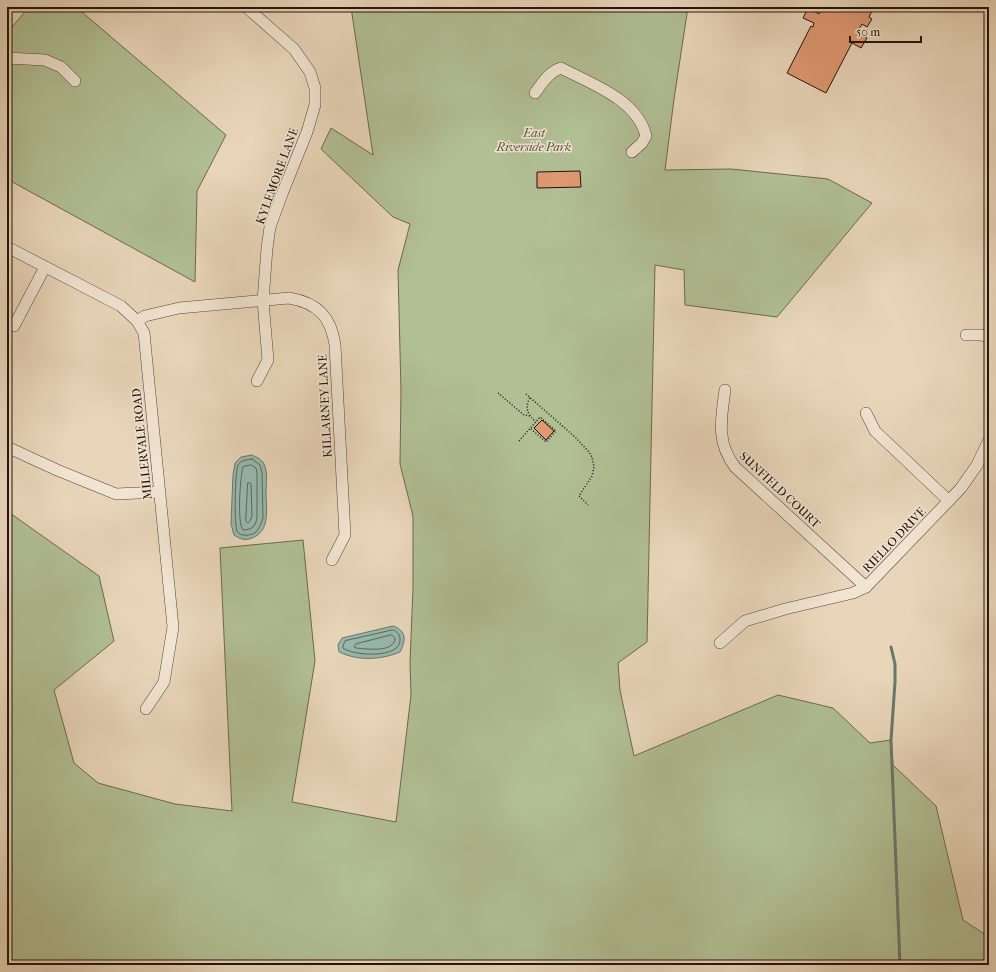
<svg xmlns="http://www.w3.org/2000/svg" width="996" height="972" font-family="'IM FELL French Canon',serif">
  <style>
    .green { fill: #b1bf94; stroke: #6a6950 }
    .water { fill: #97b9ad; stroke: #69776d }
    .lines { fill: none; stroke-linecap: round; stroke-linejoin: round }
    .shore { stroke: #5d665d; stroke-width: 1 }
    .stream { stroke: #69776d; stroke-width: 3 }
    .building { fill: #df9972; stroke: #23130d }
    .minor-casing { stroke: #544438; stroke-width: 12 }
    .path { stroke: #23130d; stroke-width: 1.5; stroke-dasharray: 1 2; stroke-linecap: butt }
    .minor { stroke: #f1e4d2; stroke-width: 11 }
    .labels { text-anchor: middle; stroke-width: 3; stroke-linejoin: round; paint-order: stroke }
    .park-label { font-size: 12px; font-style: italic; fill: #554f3c; stroke: #f1e4d2 }
    .street-label { font-size: 12px; fill: #23130d; stroke: #f1e4d2 }
  </style>
  <rect width="100%" height="100%" fill="#e9d6ba"/>
  <filter id="stains"><feTurbulence type="fractalNoise" baseFrequency=".005" numOctaves="4"/><feColorMatrix values="0 0 0 0 .2 0 0 0 0 .09 0 0 0 0 .02 0 0 0 .5 -.17"/></filter>
  <radialGradient id="worn" r=".72"><stop offset=".6" stop-color="#630" stop-opacity="0"/><stop offset="1" stop-color="#630" stop-opacity=".3"/></radialGradient>
  <!-- green -->
  <g class="green">
    <path d="M29,7H76L226,135L197,191L195,282L7,179V33Z"/>
    <path d="M351,7L361,8L362,7H688L674,99L665,170L731,169L828,179L872,203L777,317L685,305L684,270L655,265L647,642L618,663L620,690L634,756L778,695L833,708L870,743L891,740L893,765L936,806L963,920L989,937V965H7V511L99,576L114,641L54,690L74,763L98,783L175,804L232,811L220,548L303,540L315,661L292,802L396,822L411,695L410,663L413,588V516L400,464L401,391L398,270L410,224L393,217L321,149L331,128L373,155Z"/>
  </g>
  <!-- water -->
  <g class="water">
    <path d="M252,455C256,457 262,459 264,464C268,472 266,483 266,492C266,508 271,531 252,538C246,541 240,539 234,535L231,524L233,475L235,463L241,457Z"/>
    <path d="M393,626C407,631 406,640 400,652C381,660 358,661 339,652L338,645L342,638Z"/>
  </g>
  <g class="lines">
    <!-- shore -->
    <g class="shore">
      <path d="M252,459L260,465L262,473L263,518C261,523 260,528 256,532C251,536 240,537 237,531C234,523 235,473 238,465C241,460 247,460 252,459Z"/>
      <path d="M251,465L256,468L257,473V517C256,526 252,530 243,530C237,523 240,477 243,467Z"/>
      <path d="M248,483H250L251,484L252,516L250,521L248,523L246,521Z"/>
      <path d="M393,630C397,631 400,635 400,639C402,659 353,656 343,648V646L345,641Z"/>
      <path d="M392,635L395,638C395,653 366,649 356,648L354,647L356,644Z"/>
    </g>
    <!-- stream -->
    <path class="stream" d="M891,647L895,664V682L891,740L900,965"/>
  </g>
  <!-- building -->
  <g class="building">
    <path d="M822,7H874L869,17L872,19L867,27L862,24L857,33L867,38L861,48L852,43L826,93L787,73L811,26L813,27L814,23L803,18L808,8L819,14Z"/>
    <path d="M580,171L581,187L537,188V172Z"/>
    <path d="M542,420L554,431L546,440L534,428Z"/>
  </g>
  <g class="lines">
    <!-- minor casing -->
    <g class="minor-casing">
      <g id="minor">
        <path d="M246,7L294,49L310,72L315,88V105L307,132L282,194L270,227L267,248L263,301L268,360L257,381"/>
        <path d="M7,58L45,60L61,67L75,81"/>
        <path d="M535,93C542,83 549,72 561,68C591,84 637,99 646,136L642,143L632,152"/>
        <path d="M7,247L121,306L137,321L144,333L173,627L164,682L146,709"/>
        <path d="M137,321L145,316L179,308L289,298C318,303 331,317 335,345L345,535L332,560"/>
        <path d="M14,326L45,267"/>
        <path d="M966,335H981L989,337"/>
        <path d="M725,390C721,419 716,442 735,467L866,587"/>
        <path d="M866,413L875,431L949,501"/>
        <path d="M7,447L57,470L116,494L160,492"/>
        <path d="M720,643L745,621L785,609L853,593L866,587L961,488L977,465L989,440"/>
      </g>
    </g>
    <!-- path -->
    <g class="path">
      <path d="M498,393L524,415L530,416"/>
      <path d="M526,394L575,437L589,452L592,457L594,467L592,476L579,496L588,505"/>
      <path d="M530,398C524,408 528,415 536,422"/>
      <path d="M519,441L540,417L556,431L546,442L530,428"/>
    </g>
    <!-- minor -->
    <use href="#minor" class="minor"/>
  </g>
  <g class="labels">
    <!-- park labels -->
    <g class="park-label">
      <text x="534" y="137">East<tspan x="534" dy="14">Riverside Park</tspan></text>
    </g>
    <!-- street labels -->
    <g class="street-label">
      <text transform="translate(277 176) rotate(-70)" y="4">KYLEMORE LANE</text>
      <text transform="translate(325 406) rotate(-93)" y="4">KILLARNEY LANE</text>
      <text transform="translate(142 444) rotate(-96)" y="4">MILLERVALE ROAD</text>
      <text transform="translate(780 490) rotate(43)" y="4">SUNFIELD COURT</text>
      <text transform="translate(894 540) rotate(-46)" y="4">RIELLO DRIVE</text>
    </g>
  </g>
  <!-- margin -->
  <rect width="996" height="972" fill="none" stroke="#e9d6ba" stroke-width="24"/>
  <rect x="8" y="8" width="980" height="956" fill="none" stroke="#23130d" stroke-width="2"/>
  <rect x="12" y="12" width="972" height="948" fill="none" stroke="#23130d"/>
  <!-- scale -->
  <path d="M850 36v6h71v-6" fill="none" stroke="#23130d" stroke-width="2"/>
  <text x="856" y="36" font-size="12" fill="#23130d" stroke="#f1e4d2" stroke-width="3" paint-order="stroke">50 m</text>
  <rect width="100%" height="100%" filter="url(#stains)"/>
  <rect width="100%" height="100%" fill="url(#worn)"/>
</svg>
